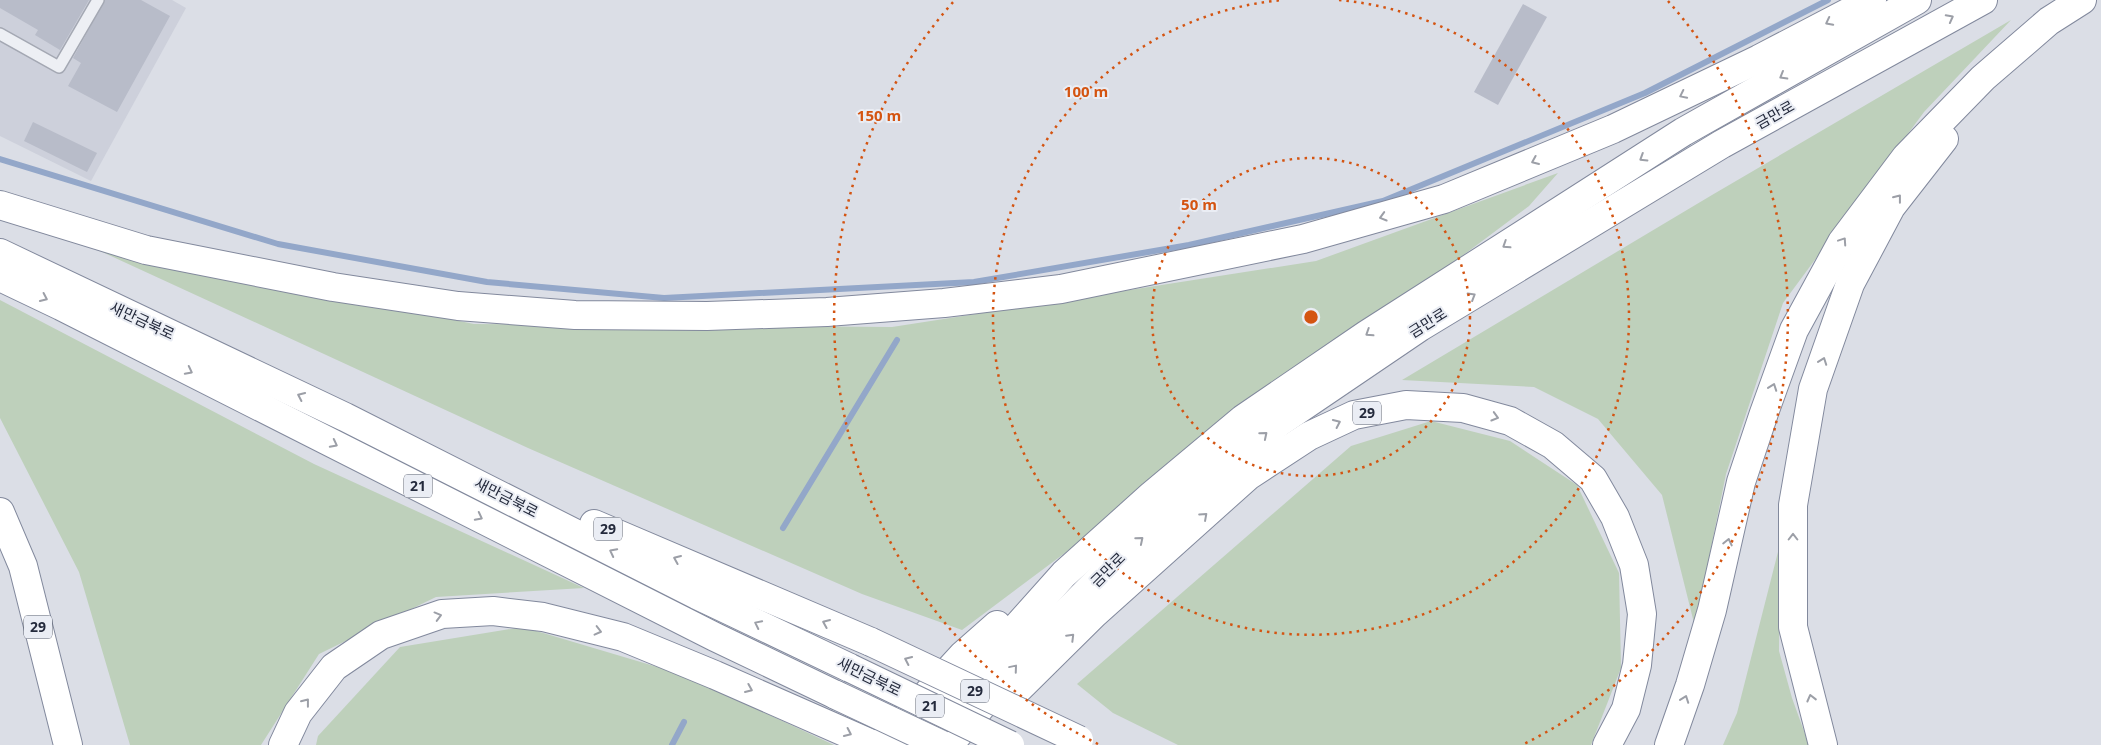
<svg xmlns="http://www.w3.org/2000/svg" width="2101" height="745" font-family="'Open Sans','Noto Sans KR',sans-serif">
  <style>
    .built { fill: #cdd0db }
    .green { fill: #bed0bb }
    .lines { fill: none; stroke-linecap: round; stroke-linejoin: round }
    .stream { stroke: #93a7c9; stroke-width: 6 }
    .building { fill: #b8bcc9 }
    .service-casing { stroke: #a4a8b3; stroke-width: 14 }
    .trunk-casing { stroke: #82899d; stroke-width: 30 }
    .service { stroke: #edeff4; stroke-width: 11 }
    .trunk { stroke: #fff; stroke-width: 28 }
    .trunk-bridge-casing { stroke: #82899d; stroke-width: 30; stroke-linecap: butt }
    .trunk-bridge { stroke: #fff; stroke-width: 28 }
    .oneway { stroke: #9c9fa7 }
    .ring { fill: none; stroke: #d45411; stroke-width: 2.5; stroke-dasharray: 2.5 5 }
    .labels { text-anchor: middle; stroke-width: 4; stroke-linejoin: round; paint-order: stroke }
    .shield { fill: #eaedf4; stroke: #5f6473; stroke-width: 1 }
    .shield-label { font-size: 14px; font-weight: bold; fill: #242a3c }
    .street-label { font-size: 15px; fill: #242a3c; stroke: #eaedf4 }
    .centre { fill: #d45411; stroke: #eaedf4; stroke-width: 2.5 }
    .ring-label { font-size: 15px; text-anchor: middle; font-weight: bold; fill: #d45411; stroke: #eaedf4; stroke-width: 4; stroke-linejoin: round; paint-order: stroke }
  </style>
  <rect width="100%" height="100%" fill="#dbdee6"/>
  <!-- built -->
  <path class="built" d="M0,0H172L186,8L91,181L0,136Z"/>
  <!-- green -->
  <g class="green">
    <path d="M2011,20L1924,112L1783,303L1726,474L1695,627L1662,495L1598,419L1534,387L1402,380L1712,195Z"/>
    <path d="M1558,173L1529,206L962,630L862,594L528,448L87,245L474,324L892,327L1316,261Z"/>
    <path d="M0,300L314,464L584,588L436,597L319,654L261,745H130L79,572L0,418Z"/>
    <path d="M1431,421L1510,441L1577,485L1619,573L1621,668L1591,745H1178L1113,713L1077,684L1351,446Z"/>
    <path d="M1780,544L1779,651L1792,698L1809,745H1723L1737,713Z"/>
    <path d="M523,627L681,674L834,745H316L318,736L400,647Z"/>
  </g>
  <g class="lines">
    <!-- stream -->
    <g class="stream">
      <path d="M0,159L278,244L487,282L664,298L974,282L1189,245L1383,201L1645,93L1828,0"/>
      <path d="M783,528L897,340"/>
      <path d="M672,745L684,722"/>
    </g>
  </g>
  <!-- building -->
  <g class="building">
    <path d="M0,0H89L60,50L35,35L38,30L0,8Z"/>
    <path d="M105,0H141L170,16L117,112L68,86L81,63L73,58Z"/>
    <path d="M1523,4L1547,17L1498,105L1474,92Z"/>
    <path d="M33,122L97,153L87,172L24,141Z"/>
  </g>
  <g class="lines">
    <!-- service casing -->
    <g class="service-casing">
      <path id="service" d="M0,34L59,67L98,0"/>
    </g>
    <!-- trunk casing -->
    <g class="trunk-casing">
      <g id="trunk">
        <path d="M0,205L146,250L333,287L458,306L575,315L707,316L827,312L944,303L1061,289L1303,239L1444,199L1613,129L1759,59L1872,0"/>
        <path d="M0,253L345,417L697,595L850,668"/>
        <path d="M0,277L61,306L715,637L836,695"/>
        <path d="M0,512L23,566L68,745"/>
        <path d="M594,524L871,642"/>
        <path d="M1009,698L1094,614L1248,476L1309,436L1354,415L1406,405L1463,408L1510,421L1553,445L1593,479L1615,517L1634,565L1642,614L1637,665L1626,709L1607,745"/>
        <path d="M883,742L963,655L997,625"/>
        <path d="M283,745L298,713L334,667L381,635L442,614L493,611L543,617L623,637L715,675L874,745"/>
        <path d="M911,745L1064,574L1152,495L1243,419L1366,335L1683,132L1917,0"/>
        <path d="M949,745L1027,652L1127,551L1277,424L1420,327L1722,144L1983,0"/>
        <path d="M1669,745L1690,685L1712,610L1741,482L1764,413L1794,330L1842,242L1906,157L1983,78L2049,21L2082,0"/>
        <path d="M1823,745L1793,627V505L1813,389L1850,284L1891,207L1944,139"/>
      </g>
    </g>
    <!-- service -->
    <use href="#service" class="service"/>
    <!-- trunk -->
    <use href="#trunk" class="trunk"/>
    <!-- trunk-bridge casing -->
    <g class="trunk-bridge-casing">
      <g id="trunk-bridge">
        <path d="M871,642L1079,740"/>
        <path d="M850,668L1010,745"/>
        <path d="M836,695L942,745"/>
      </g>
    </g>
    <!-- trunk-bridge -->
    <use href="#trunk-bridge" class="trunk-bridge"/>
  </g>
  <!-- one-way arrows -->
  <defs><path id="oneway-chevron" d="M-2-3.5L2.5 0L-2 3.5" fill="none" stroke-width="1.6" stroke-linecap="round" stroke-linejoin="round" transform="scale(1.25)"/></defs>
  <g class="oneway">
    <use href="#oneway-chevron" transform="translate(1950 18) rotate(-28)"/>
    <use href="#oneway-chevron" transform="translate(1829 22) rotate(153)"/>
    <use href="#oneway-chevron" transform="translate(1783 76) rotate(150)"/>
    <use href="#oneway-chevron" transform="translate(1683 95) rotate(154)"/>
    <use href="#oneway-chevron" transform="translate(1643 158) rotate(148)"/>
    <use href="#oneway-chevron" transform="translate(1535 161) rotate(157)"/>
    <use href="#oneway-chevron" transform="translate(1898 198) rotate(-52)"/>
    <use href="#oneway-chevron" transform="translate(1383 217) rotate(164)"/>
    <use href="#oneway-chevron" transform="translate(1843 241) rotate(-56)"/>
    <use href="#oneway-chevron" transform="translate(1506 245) rotate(147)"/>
    <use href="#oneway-chevron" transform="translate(1472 296) rotate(-31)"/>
    <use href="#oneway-chevron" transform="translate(44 298) rotate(25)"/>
    <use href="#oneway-chevron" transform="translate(1369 333) rotate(147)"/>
    <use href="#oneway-chevron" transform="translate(1823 361) rotate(-70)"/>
    <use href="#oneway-chevron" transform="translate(189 371) rotate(27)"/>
    <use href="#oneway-chevron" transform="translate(1773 387) rotate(-70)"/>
    <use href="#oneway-chevron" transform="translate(301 396) rotate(-155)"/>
    <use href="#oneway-chevron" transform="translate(1495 417) rotate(16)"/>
    <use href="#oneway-chevron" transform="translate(1337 423) rotate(-25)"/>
    <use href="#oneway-chevron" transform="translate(1264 435) rotate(-40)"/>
    <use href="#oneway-chevron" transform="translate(334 444) rotate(27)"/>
    <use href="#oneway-chevron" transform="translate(1204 516) rotate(-42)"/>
    <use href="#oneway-chevron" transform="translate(479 517) rotate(27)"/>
    <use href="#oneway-chevron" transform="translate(1793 537) rotate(-90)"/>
    <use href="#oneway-chevron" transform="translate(1140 540) rotate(-40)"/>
    <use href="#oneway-chevron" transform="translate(1728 542) rotate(-77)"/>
    <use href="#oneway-chevron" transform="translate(613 552) rotate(-153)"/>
    <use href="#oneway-chevron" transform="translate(677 559) rotate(-157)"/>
    <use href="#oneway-chevron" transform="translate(438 616) rotate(-15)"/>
    <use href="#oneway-chevron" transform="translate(826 623) rotate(-157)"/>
    <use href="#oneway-chevron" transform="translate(758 624) rotate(-154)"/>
    <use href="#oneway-chevron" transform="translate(598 631) rotate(14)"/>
    <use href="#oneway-chevron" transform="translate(1071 637) rotate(-45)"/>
    <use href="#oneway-chevron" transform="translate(908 660) rotate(-155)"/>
    <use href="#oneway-chevron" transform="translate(1014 668) rotate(-50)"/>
    <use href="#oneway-chevron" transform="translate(749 689) rotate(23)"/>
    <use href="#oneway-chevron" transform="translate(1811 698) rotate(-104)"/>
    <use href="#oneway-chevron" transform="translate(1685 699) rotate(-70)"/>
    <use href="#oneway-chevron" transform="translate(306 702) rotate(-52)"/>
    <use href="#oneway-chevron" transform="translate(848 733) rotate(25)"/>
  </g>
  <!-- distance rings -->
  <g class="ring">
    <circle cx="1311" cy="317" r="159"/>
    <path d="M1339 0A318 318 0 1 1 1283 0"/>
    <path d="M1098 744A477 477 0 0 1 954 1M1668 1A477 477 0 0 1 1524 744"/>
  </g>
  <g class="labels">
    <!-- shield labels -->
    <g class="shield">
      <rect x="1353" y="401.5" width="28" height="23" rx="4"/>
      <rect x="404" y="474.5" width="28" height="23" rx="4"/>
      <rect x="594" y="517.5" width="28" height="23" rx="4"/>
      <rect x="24" y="615.5" width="28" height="23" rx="4"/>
      <rect x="961" y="679.5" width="28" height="23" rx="4"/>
      <rect x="916" y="694.5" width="28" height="23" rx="4"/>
    </g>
    <g class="shield-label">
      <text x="1367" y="418">29</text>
      <text x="418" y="491">21</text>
      <text x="608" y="534">29</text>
      <text x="38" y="632">29</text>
      <text x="975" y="696">29</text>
      <text x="930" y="711">21</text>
    </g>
    <!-- street labels -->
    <g class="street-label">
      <text transform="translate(1775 115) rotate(-29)" y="5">금만로</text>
      <text transform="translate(142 321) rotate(25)" y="5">새만금북로</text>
      <text transform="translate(1428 323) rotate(-32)" y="5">금만로</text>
      <text transform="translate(506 498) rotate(27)" y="5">새만금북로</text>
      <text transform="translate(1108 570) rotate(-45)" y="5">금만로</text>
      <text transform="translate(869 677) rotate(26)" y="5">새만금북로</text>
    </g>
  </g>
  <circle cx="1311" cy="317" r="8" class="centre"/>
  <g class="ring-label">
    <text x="1086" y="97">100 m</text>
    <text x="879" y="121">150 m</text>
    <text x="1199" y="210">50 m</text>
  </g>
</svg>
